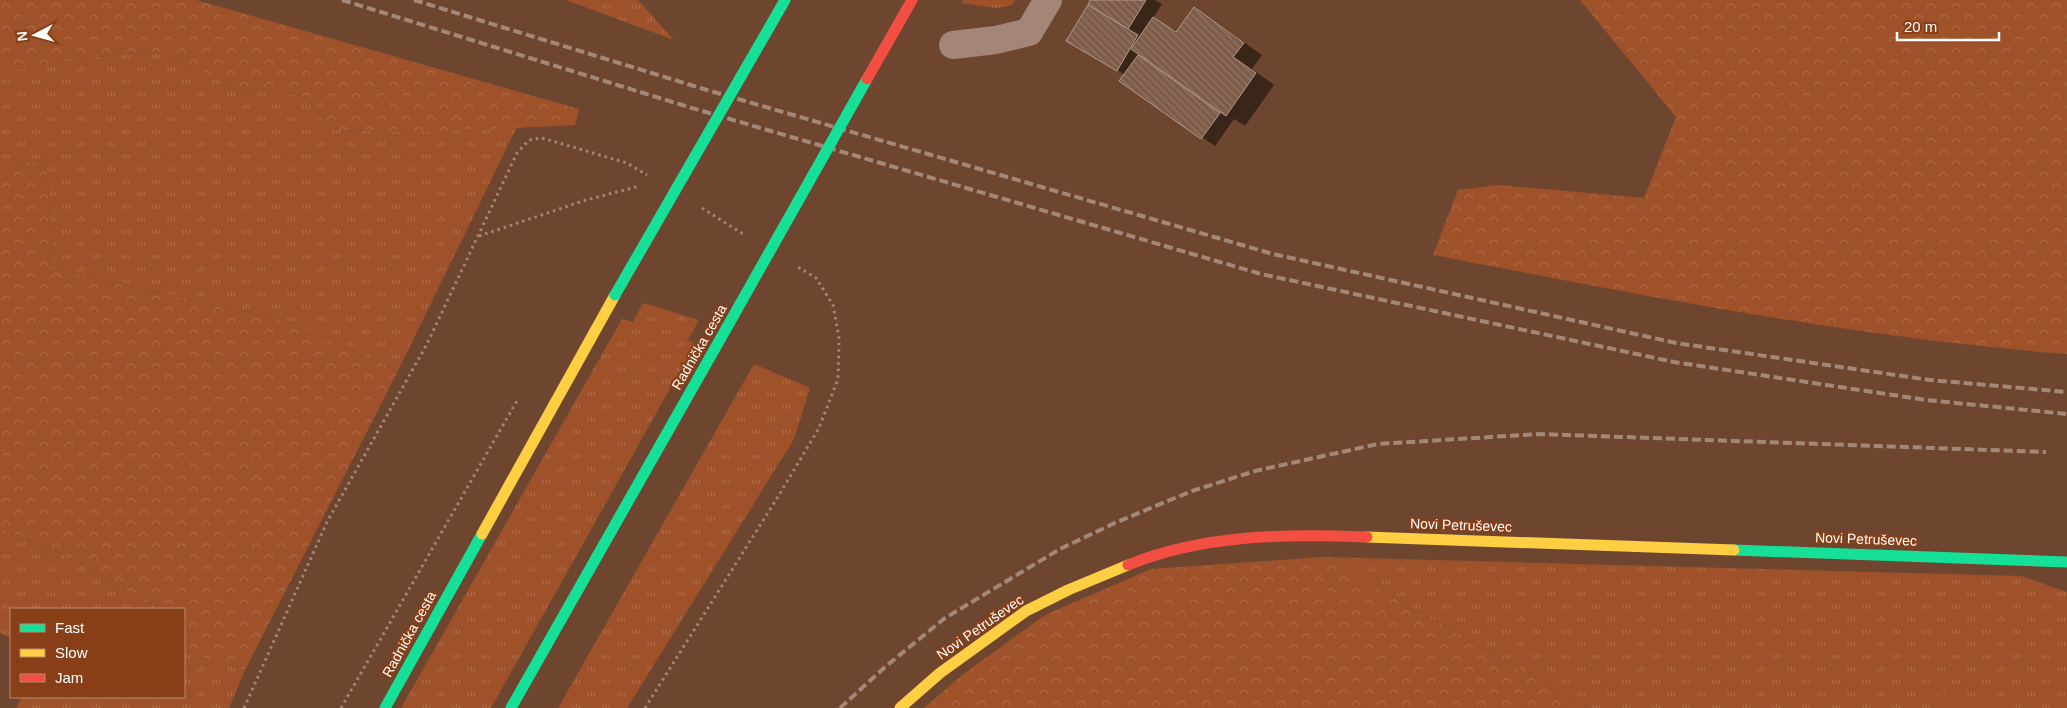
<svg xmlns="http://www.w3.org/2000/svg" width="2067" height="708" font-family="Arial,sans-serif">
  <style>
    .grass { fill: url(#grass-tufts) }
    .forest { fill: url(#forest-crowns) }
    .pitch { fill: #9f5129 }
    .shadow { fill: #0007 }
    .building { fill: url(#building-back-hatch); stroke: #b1988b }
    .lines { fill: none; stroke-linecap: round; stroke-linejoin: round }
    .path { stroke: #a38677; stroke-width: 3; stroke-dasharray: 2.5 4; stroke-linecap: butt }
    .street { stroke: #a38677; stroke-width: 28 }
    .fast { stroke: #16e098; stroke-width: 11 }
    .slow { stroke: #ffcf43; stroke-width: 11 }
    .jam { stroke: #f24e42; stroke-width: 11 }
    .rail { stroke: #a38778; stroke-width: 4; stroke-dasharray: 9 4; stroke-linecap: butt }
    .fast-bridge { stroke: #16e098; stroke-width: 11 }
    .jam-bridge { stroke: #f24e42; stroke-width: 11 }
    .labels { text-anchor: middle; stroke-width: 4; stroke-linejoin: round; paint-order: stroke }
    .street-label { font-size: 14px; fill: #fff; stroke: #883e16 }
  </style>
  <defs>
    <pattern id="grass-tufts" width="24" height="20" patternUnits="userSpaceOnUse" patternTransform="scale(1.25)"><rect width="24" height="20" fill="#9f5129"/><path d="M3 7l-1-3M5 7V3M7 7l1-3M15 17l-1-3M17 17v-4M19 17l1-3" fill="none" stroke="#ad6b49"/></pattern>
    <pattern id="forest-crowns" width="20" height="18" patternUnits="userSpaceOnUse" patternTransform="scale(1.25)"><rect width="20" height="18" fill="#9f5129"/><path d="M2 6a3 3 0 1 1 6 0M12 15a3 3 0 1 1 6 0" fill="none" stroke="#ad6b49"/></pattern>
    <pattern id="building-back-hatch" width="6" height="6" patternUnits="userSpaceOnUse" patternTransform="scale(1.25)"><rect width="6" height="6" fill="#7d5c4a"/><path d="M-1 5l2 2M0 0l6 6M5-1l2 2" fill="none" stroke="#907465"/></pattern>
  </defs>
  <rect width="100%" height="100%" fill="#6e4630"/>
  <!-- grass -->
  <g class="grass">
    <path d="M566,0H638L674,40Z"/>
    <path d="M963,0H1015L1012,5L997,8L962,3Z"/>
    <path d="M158,52L236,88L310,97L323,120L336,130L426,132L517,127L398,371L283,320L49,268L53,246L46,160L4,165L0,162V72L124,53Z"/>
    <path d="M643,303L699,320L688,340L695,344L491,708H401L622,319L633,322Z"/>
    <path d="M754,364L810,388L794,439L627,708H558Z"/>
    <path d="M0,529L74,559L113,585L153,605L156,609H11V638L0,633Z"/>
    <path d="M1324,557L2021,576L2067,592V708H1587Z"/>
    <path d="M184,640L198,655L245,670L229,708H16L22,697H184Z"/>
  </g>
  <!-- forest -->
  <g class="forest">
    <path d="M0,0H196L579,109L575,125L426,132L336,130L323,120L310,97L236,88L158,52L124,53L0,72Z"/>
    <path d="M1580,0H2067V354C1854,338 1643,295 1433,255L1458,190L1498,185L1644,198L1676,117Z"/>
    <path d="M46,160L53,246L49,268L283,320L398,371L245,670L197,655L184,640V609H156L153,605L113,585L74,559L0,529V162L4,165Z"/>
    <path d="M1324,557L1587,708H924L962,675L1045,615L1151,569Z"/>
  </g>
  <!-- pitch -->
  <path class="pitch" d="M1939,693L2020,708H1936Z"/>
  <!-- shadow -->
  <path class="shadow" d="M1091,0H1155L1162,4L1153,18L1178,32L1194,9L1213,20L1262,55L1252,69L1274,85L1245,126L1234,119L1215,146L1121,81L1125,75L1068,40Z"/>
  <!-- building -->
  <g class="building">
    <path d="M1090,0H1146L1128,29L1088,5Z"/>
    <path d="M1088,5L1138,35L1117,71L1066,41Z"/>
    <path d="M1194,7L1244,43L1233,57L1256,73L1226,116L1131,49L1153,17L1176,32Z"/>
    <path d="M1138,55L1220,113L1201,139L1119,81Z"/>
  </g>
  <g class="lines">
    <!-- path -->
    <g class="path">
      <path d="M702,208L743,234"/>
      <path d="M479,236L586,200L640,186"/>
      <path d="M244,708L327,522L427,344L517,153L529,140L542,138L627,163L647,175"/>
      <path d="M341,708L518,399"/>
      <path d="M645,708L776,500L819,428L838,379L839,338L833,305L816,278L798,267"/>
    </g>
    <!-- street -->
    <path class="street" d="M953,45L996,40L1029,32L1048,0"/>
    <!-- fast -->
    <g class="fast">
      <path d="M1734,550L2067,562"/>
      <path d="M385,708L482,534"/>
      <path d="M511,708L726,329"/>
    </g>
    <!-- slow -->
    <g class="slow">
      <path d="M482,534L615,295"/>
      <path d="M1367,537L1734,550"/>
      <path d="M900,708L940,673L1026,611L1068,590L1128,565"/>
    </g>
    <!-- jam -->
    <path class="jam" d="M1128,565C1204,534 1286,534 1367,537"/>
    <!-- rail -->
    <g class="rail">
      <path d="M342,0L692,108L1261,274L1674,362L1926,400L2067,414"/>
      <path d="M414,0L707,90L1273,254L1676,343L1930,380L2067,392"/>
      <path d="M840,708L885,667L945,618L1060,549L1117,522L1192,491L1255,471L1378,444L1539,434L2046,452"/>
    </g>
    <!-- fast-bridge -->
    <g class="fast-bridge">
      <path d="M615,295L785,0"/>
      <path d="M726,329L867,79"/>
    </g>
    <!-- jam-bridge -->
    <path class="jam-bridge" d="M867,79L912,0"/>
  </g>
  <g class="labels">
    <!-- street labels -->
    <g class="street-label">
      <text transform="translate(699 347) rotate(-60)" y="5">Radnička cesta</text>
      <text transform="translate(1461 525) rotate(2)" y="5">Novi Petruševec</text>
      <text transform="translate(1866 539) rotate(2)" y="5">Novi Petruševec</text>
      <text transform="translate(980 627) rotate(-35)" y="5">Novi Petruševec</text>
      <text transform="translate(409 634) rotate(-61)" y="5">Radnička cesta</text>
    </g>
  </g>
  <!-- legend -->
  <rect x="10" y="608" width="175" height="90" fill="#883e16" stroke="#b88b73"/>
  <rect x="20" y="624" width="25" height="8" fill="#16e098" stroke="#b88b73"/>
  <text x="55" y="633" font-size="15" fill="#ffffff">Fast</text>
  <rect x="20" y="649" width="25" height="8" fill="#ffcf43" stroke="#b88b73"/>
  <text x="55" y="658" font-size="15" fill="#ffffff">Slow</text>
  <rect x="20" y="674" width="25" height="8" fill="#f24e42" stroke="#b88b73"/>
  <text x="55" y="683" font-size="15" fill="#ffffff">Jam</text>
  <!-- north arrow -->
  <g transform="translate(35 35) rotate(264)" stroke="#883e16" stroke-width="4" paint-order="stroke">
  <path d="M0-4L9 19L0 12L-9 19Z" fill="#ffffff"/>
  <text y="-8" font-size="14" font-weight="bold" text-anchor="middle" fill="#ffffff">N</text>
  </g>
  <!-- scale -->
  <path d="M1897 32v8h102v-8" fill="none" stroke="#ffffff" stroke-width="2.5"/>
  <text x="1904" y="32" font-size="15" fill="#ffffff" stroke="#883e16" stroke-width="4" paint-order="stroke">20 m</text>
</svg>
